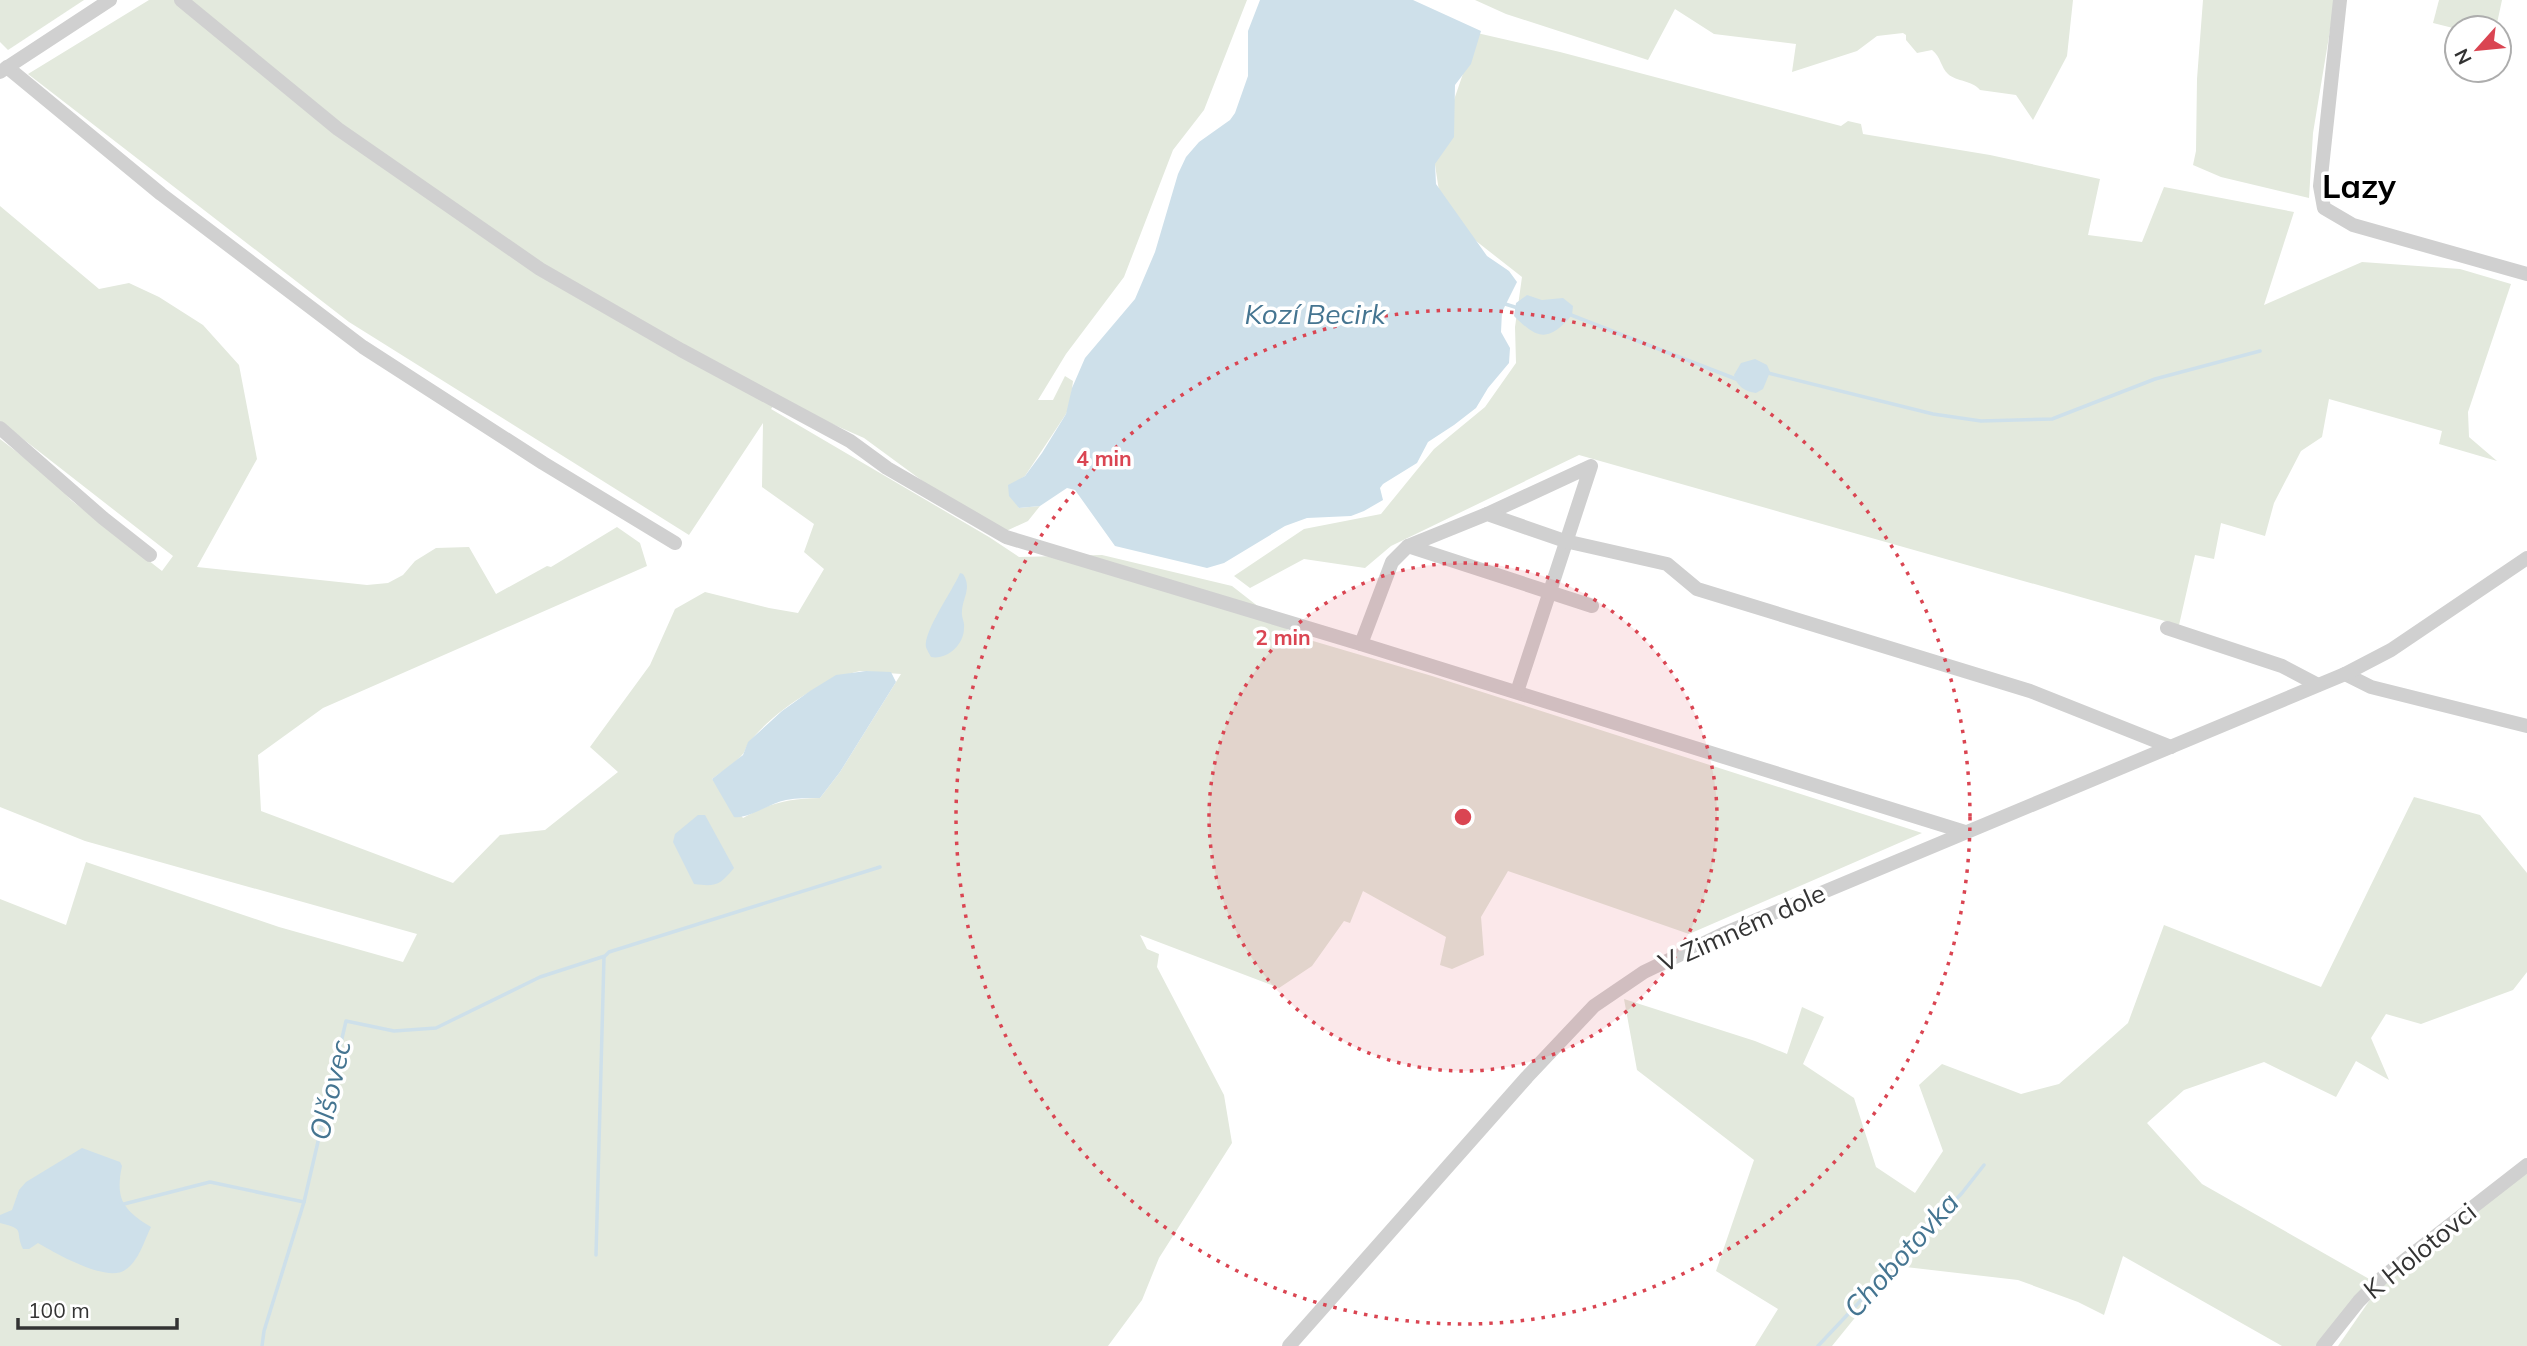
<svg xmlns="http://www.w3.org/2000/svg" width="2527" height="1346" font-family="Mulish,sans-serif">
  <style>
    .green { fill: #e3e9dd; fill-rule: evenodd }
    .water { fill: #cee0ea }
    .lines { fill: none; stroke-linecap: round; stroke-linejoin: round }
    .stream { stroke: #cee0ea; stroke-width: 3.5 }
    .minor { stroke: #d0d0d0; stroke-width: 14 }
    .ring { fill: none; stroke: #da4552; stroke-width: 3.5; stroke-dasharray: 3.5 7 }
    .labels { text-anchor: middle; stroke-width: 7; stroke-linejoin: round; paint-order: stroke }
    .street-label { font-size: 26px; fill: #333; stroke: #fff }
    .water-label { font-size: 28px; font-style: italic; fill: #457591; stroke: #fff }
    .district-label { font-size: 33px; font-weight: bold; fill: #000; stroke: #fff }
    .centre { fill: #da4552; stroke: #fff; stroke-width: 3.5 }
    .ring-label { font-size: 21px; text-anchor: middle; font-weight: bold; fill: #da4552; stroke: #fff; stroke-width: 7; stroke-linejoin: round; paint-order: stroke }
  </style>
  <rect width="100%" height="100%" fill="#fff"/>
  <!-- green -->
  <g class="green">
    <path d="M0,0H84L8,50L0,42Z"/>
    <path d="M149,0H1247L1204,110L1173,150L1124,277L1066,354L1038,400H1053L1065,376L1073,381L1070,405L1066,414L1025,476L1009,486L1019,508L1040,506L1028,521L1004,532L943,496L864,438L778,400L771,409L989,537L1019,557L1102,555L1232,586L1296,636L1432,676L1922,833L1689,934L1508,871L1481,917L1484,955L1452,969L1440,965L1446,937L1363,891L1350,923L1344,921L1312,966L1279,988L1140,935L1147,949L1159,954L1157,967L1224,1095L1232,1143L1159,1258L1142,1300L1108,1346H0V899L66,925L86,862L279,927L403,962L417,934L85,841L0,807V439L43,472L44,470L71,500L162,571L173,556L0,421V206L99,289L129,283L159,297L203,325L239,365L257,459L197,567L367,585L388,583L403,575L415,561L436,548L469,547L496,594L547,566L551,567L617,527L640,543L647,566L323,708L258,755L261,811L453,883L500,835L545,830L618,772L590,747L650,665L675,609L705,592L769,608L798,613L824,569L804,552L814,524L762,487L763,423L689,535L349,322L28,74ZM860,671L901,674L840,772L820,798C789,799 771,802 743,818L712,779C721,772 735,764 742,755C746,751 746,745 750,741C775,711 822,679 860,671Z"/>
    <path d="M1475,0H2073L2067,56L2033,120L2016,95L1980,90C1972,80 1957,82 1948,74C1941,68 1941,57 1932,50L1917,53L1906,40V35L1903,33L1877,36L1857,51L1792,72L1796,44L1714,34L1675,9L1648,60L1506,14Z"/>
    <path d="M2203,0H2335L2313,133L2309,198L2221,177L2193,165L2196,151L2197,79Z"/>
    <path d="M2439,0H2502L2496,28L2457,29L2433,23Z"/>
    <path d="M1477,33L1560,52L1841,126L1848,121L1861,124L1863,134L1990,155L2100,179L2088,235L2142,242L2164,187L2294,212L2264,305L2362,262L2460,269L2511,284L2468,412L2469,437L2497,461L2439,444L2442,431L2329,399L2322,437L2301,451L2274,503L2265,536L2221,523L2214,559L2195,555L2179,625L1579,455L1391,546L1365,568L1304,559L1250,588L1234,576L1304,529L1381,514L1434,449L1485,407L1516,363L1515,327L1522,277L1462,230L1439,191L1434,158Z"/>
    <path d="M2414,797L2480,815L2527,873V972L2513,990L2421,1024L2386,1014L2371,1038L2389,1080L2356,1061L2336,1097L2264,1062L2184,1090L2147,1123L2202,1184L2371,1280L2320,1346H2282L2123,1256L2104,1315L2078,1302L2018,1280L1897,1266L1832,1346H1755L1778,1309L1716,1271L1754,1160L1637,1070L1624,999L1755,1041L1787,1054L1802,1007L1824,1017L1803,1064L1854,1098L1876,1167L1915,1193L1943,1151L1919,1085L1942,1064L2021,1094L2059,1084L2128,1023L2164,925L2321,987Z"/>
    <path d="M2527,1171V1346H2338L2383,1281Z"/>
  </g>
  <!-- water -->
  <g class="water">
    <path d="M1260,0H1413L1481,31L1471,64L1455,85L1454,137L1435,164L1436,184L1487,256L1509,271L1517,282L1502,312L1501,332L1510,348L1509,363L1488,388L1476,408L1454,425L1428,442L1417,463L1383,484L1380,488L1383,500L1364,511L1351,516L1307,518L1285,526L1224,563L1207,568L1115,546L1075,490L1067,488L1040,506L1019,508L1009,496L1008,485L1025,476L1042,453L1066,414L1072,388L1085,358L1135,299L1155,252L1178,174L1186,157L1199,142L1230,120L1235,113L1248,76V31Z"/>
    <path d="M1527,295L1542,300L1563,298L1573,306L1572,315C1548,343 1537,339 1514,316L1516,303Z"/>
    <path d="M1755,359L1767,365L1770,372L1763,389L1756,393C1745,392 1736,385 1734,375L1741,363Z"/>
    <path d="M960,573L963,574C972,588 963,597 962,611C961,617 965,622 964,628C964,645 947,660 931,657C931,657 926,648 926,647C923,632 953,590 960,573Z"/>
    <path d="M866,671L891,672L896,682L840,772L820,798C809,798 797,798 786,800C769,803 750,819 734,817L712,779L743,755L748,742L782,711L810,691L836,675Z"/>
    <path d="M698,815H705L734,868C720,885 716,887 694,884L673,842L675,834Z"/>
    <path d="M82,1148L120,1162L122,1166C115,1199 123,1210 151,1227C144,1241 139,1261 125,1270C107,1283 55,1253 38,1243L29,1249H23C14,1230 27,1230 0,1223V1215L12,1210L19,1190L26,1182Z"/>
  </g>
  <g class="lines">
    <!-- stream -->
    <g class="stream">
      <path d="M1502,303L1518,308"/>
      <path d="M1571,315L1736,379"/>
      <path d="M1768,373L1933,414L1981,421L2052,419L2155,379L2260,351"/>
      <path d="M120,1205L210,1182L304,1202L346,1021L394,1031L436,1028L540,977L605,956L609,952L880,867"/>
      <path d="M596,1255L604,957"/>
      <path d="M262,1346L264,1331L304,1202"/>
      <path d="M1818,1346L1962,1193L1984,1165"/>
    </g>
    <!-- minor -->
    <g class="minor">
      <path d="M181,0L338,129L540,269L681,350L850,441L887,468L1006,537L1361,644L1965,832"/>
      <path d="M2340,0L2320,186L2324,208L2353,225L2527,274"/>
      <path d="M7,67L161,194L363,347L543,463L675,543"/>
      <path d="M0,72L110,0"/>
      <path d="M0,428L103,518L150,555"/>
      <path d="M1487,514L1591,466L1517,692"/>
      <path d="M1408,546L1592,606"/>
      <path d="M2167,628L2282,666L2318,685"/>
      <path d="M1361,644L1392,562L1408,546L1487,514L1565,541L1667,564L1697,589L2030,691L2171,747"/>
      <path d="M2345,674L2371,687L2527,726"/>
      <path d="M1289,1346L1527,1077L1594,1006L1644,972L1723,934L2345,674L2391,650L2527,558"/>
      <path d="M2323,1346L2359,1301L2383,1277L2527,1165"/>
    </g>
  </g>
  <!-- distance rings -->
  <circle cx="1463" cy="817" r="254" fill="#da4552" fill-opacity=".12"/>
  <g class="ring">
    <circle cx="1463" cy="817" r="254"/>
    <circle cx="1463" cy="817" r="507"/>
  </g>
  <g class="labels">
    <!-- street labels -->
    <g class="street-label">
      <text transform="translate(1742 928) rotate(-24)" y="9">V Zimném dole</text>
      <text transform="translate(2420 1251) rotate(-39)" y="9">K Holotovci</text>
    </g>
    <!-- water labels -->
    <g class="water-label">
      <text x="1315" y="324">Kozí Becirk</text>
      <text transform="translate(330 1090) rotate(-77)" y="10">Olšovec</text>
      <text transform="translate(1901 1255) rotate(-48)" y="10">Chobotovka</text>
    </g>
    <!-- district labels -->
    <g class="district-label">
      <text x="2359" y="198">Lazy</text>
    </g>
  </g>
  <circle cx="1463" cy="817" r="10" class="centre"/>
  <g class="ring-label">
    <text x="1104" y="466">4 min</text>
    <text x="1283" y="645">2 min</text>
  </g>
  <!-- north arrow -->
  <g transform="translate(2478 49) rotate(243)"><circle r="33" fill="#ffffff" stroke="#adadad" stroke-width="2"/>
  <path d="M0-5L12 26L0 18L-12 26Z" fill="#da4552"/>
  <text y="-10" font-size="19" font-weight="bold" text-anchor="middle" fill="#333333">N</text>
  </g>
  <!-- scale -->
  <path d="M18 1318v10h159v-10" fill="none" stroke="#333333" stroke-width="3.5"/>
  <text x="28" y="1318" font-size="21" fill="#333333" stroke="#ffffff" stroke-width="5" paint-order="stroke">100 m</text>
</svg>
